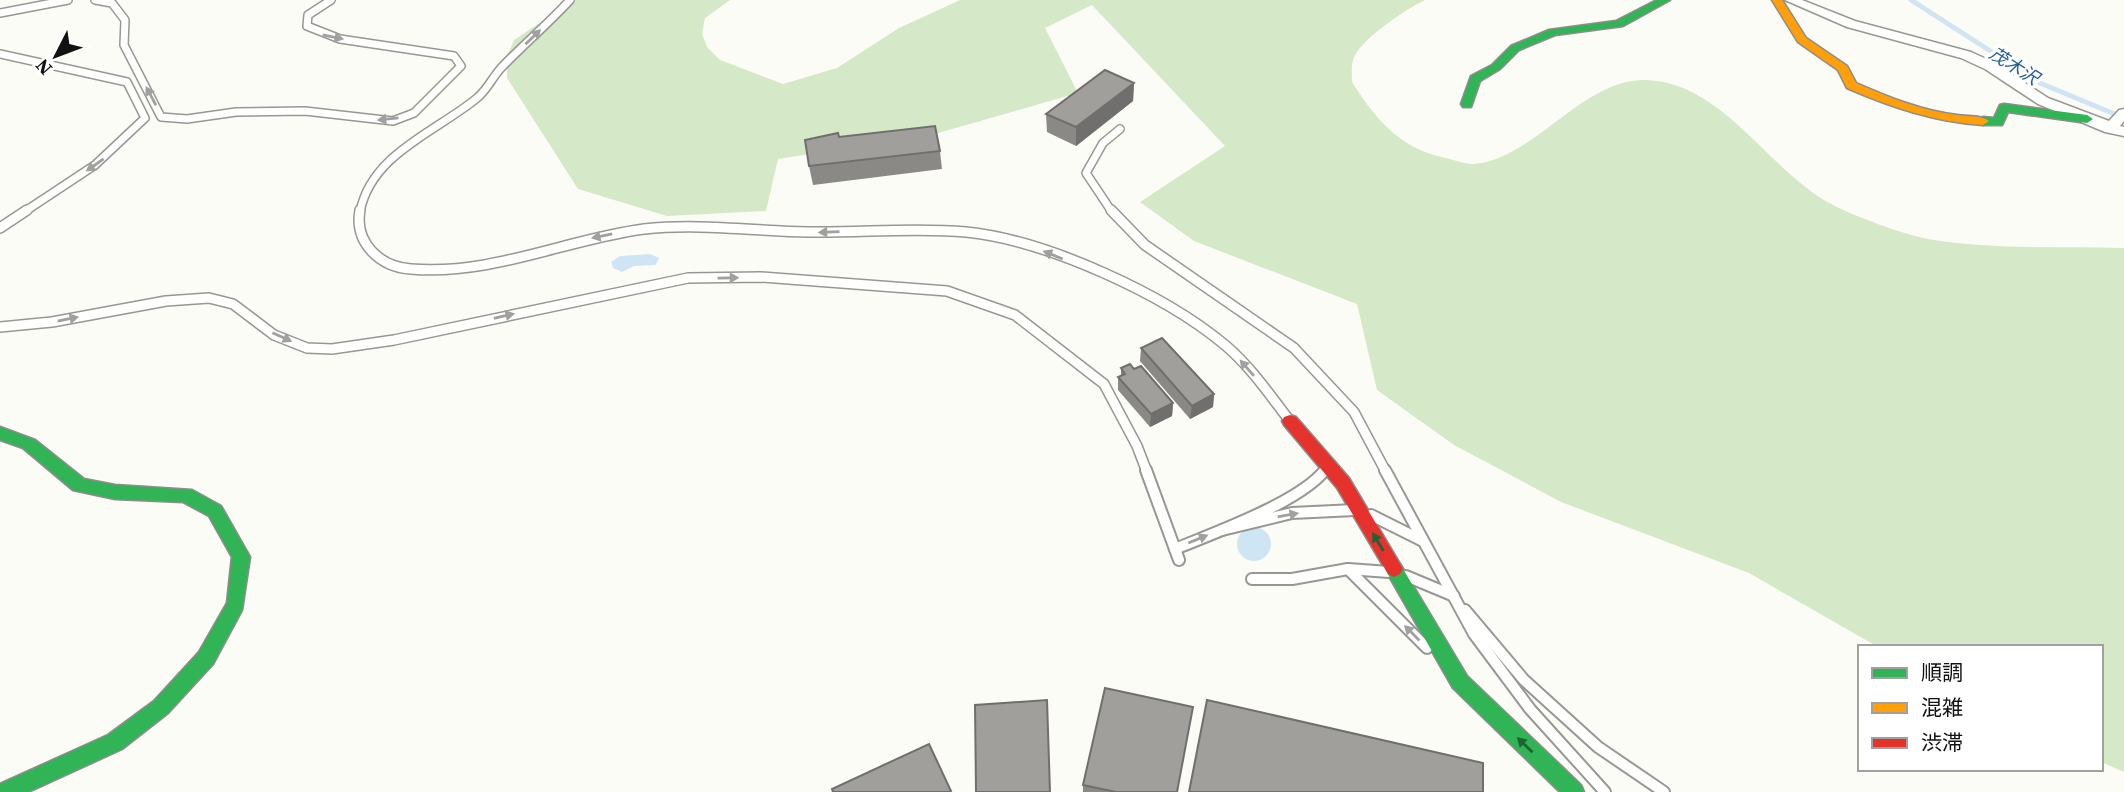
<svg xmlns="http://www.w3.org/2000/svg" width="2124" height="792" font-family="'Source Serif 4','Noto Sans JP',serif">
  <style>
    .forest { fill: #d5e8c7 }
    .water { fill: #d0e5f4 }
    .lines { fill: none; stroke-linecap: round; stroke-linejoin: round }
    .stream { stroke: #d0e5f4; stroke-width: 5 }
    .lane-far2-casing { stroke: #979795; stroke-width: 10 }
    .lane-far1-casing { stroke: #979795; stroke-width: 12 }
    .lane-casing { stroke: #979795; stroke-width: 14 }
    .street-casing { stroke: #979795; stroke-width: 3 }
    .fast-casing { stroke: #8d8d8b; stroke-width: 3 }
    .slow-casing { stroke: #8d8d8b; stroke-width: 3 }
    .jam-casing { stroke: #8d8d8b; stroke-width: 3 }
    .lane-far2 { stroke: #fffffe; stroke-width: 7 }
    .lane-far1 { stroke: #fffffe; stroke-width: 9 }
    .lane { stroke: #fffffe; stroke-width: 10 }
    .street { fill: #fffffe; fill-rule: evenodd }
    .fast { fill: #30b455; fill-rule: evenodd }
    .slow { fill: #ff9f0a; fill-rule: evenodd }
    .jam { fill: #e5322d; fill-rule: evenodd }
    .wall { fill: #8a8986 }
    .shaded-wall { fill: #706f6d }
    .building { fill: #a09f9c; stroke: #706f6d; stroke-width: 2 }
    .oneway { fill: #a0a09f }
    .oneway2 { fill: #206233 }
    .labels { text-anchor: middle; stroke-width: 7; stroke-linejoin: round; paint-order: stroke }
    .far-water-label { font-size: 18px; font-style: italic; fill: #225e9a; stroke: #fff }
  </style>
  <rect width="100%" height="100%" fill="#fcfcf7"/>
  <!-- forest -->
  <path class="forest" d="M574,0H730L705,18L702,34L707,47L720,60L783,84L837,68L899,28L960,0H1425C1406,9 1359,40 1353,60C1351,66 1352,75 1352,82C1375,118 1398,147 1442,157C1451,159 1464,164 1473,164C1533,161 1583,77 1647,80C1724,83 1770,173 1833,205C1854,216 1905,235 1928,239C1991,250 2060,246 2124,248V772L2101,762V647H1878L1749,573L1561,502L1454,445L1377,390L1357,304L1194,241L1140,202L1225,146L1092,5L1045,28L1078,93L931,135L778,159L766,211L667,216L578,189L507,78V57L514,40Z"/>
  <!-- water -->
  <g class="water">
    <path d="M650,254L659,258L656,265L634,266L622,272L613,268L611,262L620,256Z"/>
    <circle cx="1254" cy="544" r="17"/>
  </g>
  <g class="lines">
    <!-- stream -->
    <path class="stream" d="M1911,0L2040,83L2124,118"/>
    <!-- lane-far2 casing -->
    <g class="lane-far2-casing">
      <g id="lane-far2">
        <path d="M95,0L112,3L125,20L124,45L161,117L187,119L236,112L305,111L393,121L414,113L461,66L454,56L340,39L307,26L308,15L331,0"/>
        <path d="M0,13L68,0"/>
        <path d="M0,54L127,82L145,118L95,165L24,212"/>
        <path d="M360,212C371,154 436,132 477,98C487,90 492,78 501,68C523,45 548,24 570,0"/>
        <path d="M1112,212L1086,173L1103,143L1120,129"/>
      </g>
    </g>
    <!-- lane-far1 casing -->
    <g class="lane-far1-casing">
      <g id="lane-far1">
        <path d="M360,210C354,243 380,267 411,269C491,276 567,239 644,229C699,223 754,231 808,232C861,233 914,227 966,232C1046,240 1164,294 1225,345C1251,367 1269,394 1290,421"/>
        <path d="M1111,210L1145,245L1294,348L1354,412L1386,472"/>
        <path d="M0,228L27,210"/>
        <path d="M0,327L52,322L166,301L209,298L233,304L274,335L307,348L332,349L394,340L688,278L761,277L947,291L1015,315L1104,384L1137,446L1147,472"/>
        <path d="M1323,472L1327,467"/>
      </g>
    </g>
    <!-- lane casing -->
    <g class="lane-casing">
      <g id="lane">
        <path d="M1146,470L1179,560"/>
        <path d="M1385,470L1474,634L1530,709L1605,792"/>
        <path d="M1371,515L1421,540"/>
        <path d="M1222,530L1292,513L1355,510"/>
        <path d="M1175,549C1214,533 1300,502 1325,470"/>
        <path d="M1348,569L1389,572"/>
        <path d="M1406,576L1454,596"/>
        <path d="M1252,579H1292L1348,569L1427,648"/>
        <path d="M1465,610L1524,680L1598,747L1664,792"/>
      </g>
    </g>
    <!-- street casing -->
    <g class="street-casing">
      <path id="street" d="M1785,0H1802L1855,21L1971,52L1995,63L2048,98L2109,121L2119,110L2124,109V121L2120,126L2124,127V136L2105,132L2038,104L1985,69L1961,58L1847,27Z"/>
    </g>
    <!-- fast casing -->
    <g class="fast-casing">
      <g id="fast">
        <path d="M1657,0H1670L1623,26L1555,35L1519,50L1500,69L1480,81L1471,107H1463L1461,104L1471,76L1492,65L1511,46L1549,30L1616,21Z"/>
        <path d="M2004,104L2087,115L2093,119L2087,123L2008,112L2002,125H1983L1977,121L1983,117L1994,118L2000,105Z"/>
        <path d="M0,427L35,440L84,479L115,485L192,490L221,506L250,557L242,610L213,664L168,713L122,749L28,792H0V784L108,735L154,701L199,652L227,603L232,557L209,516L183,502L115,499L73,490L23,448L0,440Z"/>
        <path d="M1394,561L1400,564L1467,676L1581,785L1584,792H1560L1453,688L1385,569L1388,564Z"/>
      </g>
    </g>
    <!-- slow casing -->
    <g class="slow-casing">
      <path id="slow" d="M1772,0H1782L1806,38L1847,66L1856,83C1888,97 1922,111 1957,115C1968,117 1981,115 1989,121L1983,125C1935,122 1891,107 1847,88L1838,70L1798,42Z"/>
    </g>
    <!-- jam casing -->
    <g class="jam-casing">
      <path id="jam" d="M1290,415L1296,417L1349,478L1400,564L1403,569L1400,574L1394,577L1388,574L1337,488L1284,425L1282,421L1284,417Z"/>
    </g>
    <!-- lane-far2 -->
    <use href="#lane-far2" class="lane-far2"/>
    <!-- lane-far1 -->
    <use href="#lane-far1" class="lane-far1"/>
    <!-- lane -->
    <use href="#lane" class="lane"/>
    <!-- street -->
    <use href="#street" class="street"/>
    <!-- fast -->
    <use href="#fast" class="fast"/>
    <!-- slow -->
    <use href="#slow" class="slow"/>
    <!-- jam -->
    <use href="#jam" class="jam"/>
  </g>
  <!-- wall -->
  <g class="wall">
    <path d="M1134,83L1133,101L1076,146L1047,132L1046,114Z"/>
    <path d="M839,137L940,151L942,169L813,185L809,166Z"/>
    <path d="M1141,348L1214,394L1213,407L1190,419L1140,361Z"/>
    <path d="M1121,368L1134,369L1173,403L1172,416L1150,427L1118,390V377L1121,376Z"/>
    <path d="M1083,785L1177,792H1083Z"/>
  </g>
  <!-- shaded-wall -->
  <g class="shaded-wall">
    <path d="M1134,83L1133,101L1076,146V127Z"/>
    <path d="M1214,394L1213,407L1190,419L1192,406Z"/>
    <path d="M1173,403L1172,416L1150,427L1151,414Z"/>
  </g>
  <!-- building -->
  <g class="building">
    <path d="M1105,70L1134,83L1076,127L1046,114Z"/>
    <path d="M935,126L940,151L809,166L805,140L838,133L839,137Z"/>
    <path d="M1162,338L1214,394L1192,406L1141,348Z"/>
    <path d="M1130,364L1134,369L1141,366L1173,403L1151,414L1118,377L1125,374L1121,368Z"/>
    <path d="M1105,688L1193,707L1177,792H1116L1083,785Z"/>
    <path d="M1047,700L1050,792H976L975,705Z"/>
    <path d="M1207,700L1483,763V792H1189Z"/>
    <path d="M929,744L951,791L949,792H833L832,789Z"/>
  </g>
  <!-- one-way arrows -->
  <defs><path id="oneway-solid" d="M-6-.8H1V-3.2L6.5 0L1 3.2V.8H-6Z" transform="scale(1.75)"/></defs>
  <g class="oneway">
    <use href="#oneway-solid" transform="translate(333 37) rotate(11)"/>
    <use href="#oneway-solid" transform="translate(533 37) rotate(-44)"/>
    <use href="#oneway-solid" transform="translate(151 96) rotate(-118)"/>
    <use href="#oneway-solid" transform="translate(388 119) rotate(174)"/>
    <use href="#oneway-solid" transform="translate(95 165) rotate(145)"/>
    <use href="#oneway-solid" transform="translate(829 232) rotate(178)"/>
    <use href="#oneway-solid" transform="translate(602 236) rotate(168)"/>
    <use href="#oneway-solid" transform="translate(1053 255) rotate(-158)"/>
    <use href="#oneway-solid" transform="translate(728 278) rotate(-1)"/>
    <use href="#oneway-solid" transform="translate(504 316) rotate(-13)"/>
    <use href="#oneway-solid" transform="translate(68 319) rotate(-11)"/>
    <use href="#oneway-solid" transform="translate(282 337) rotate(24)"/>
    <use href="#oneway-solid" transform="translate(1247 368) rotate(-131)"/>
    <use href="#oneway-solid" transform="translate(1288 515) rotate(-10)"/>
    <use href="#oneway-solid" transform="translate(1198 539) rotate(-22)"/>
    <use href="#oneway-solid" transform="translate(1412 633) rotate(-135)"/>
  </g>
  <g class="oneway2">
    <use href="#oneway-solid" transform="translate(1378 542) rotate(-121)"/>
    <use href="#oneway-solid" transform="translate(1525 745) rotate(-136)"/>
  </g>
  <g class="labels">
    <!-- far-water labels -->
    <g class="far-water-label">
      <text transform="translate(2014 66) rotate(32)" y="6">茂木沢</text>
    </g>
  </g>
  <!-- legend -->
  <rect x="1858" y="645" width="245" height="126" fill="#ffffff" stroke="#a0a0a0" stroke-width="2"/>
  <rect x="1872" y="668" width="35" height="10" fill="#30b455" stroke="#a0a0a0" stroke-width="2"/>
  <text x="1921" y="680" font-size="21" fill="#111111">順調</text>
  <rect x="1872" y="703" width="35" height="10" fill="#ff9f0a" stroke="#a0a0a0" stroke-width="2"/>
  <text x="1921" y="715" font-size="21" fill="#111111">混雑</text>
  <rect x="1872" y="738" width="35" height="10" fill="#e5322d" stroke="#a0a0a0" stroke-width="2"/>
  <text x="1921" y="750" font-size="21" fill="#111111">渋滞</text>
  <!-- north arrow -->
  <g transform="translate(56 56) rotate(228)" stroke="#ffffff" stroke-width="5" paint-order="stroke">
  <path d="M0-5L12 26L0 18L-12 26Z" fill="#111111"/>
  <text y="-10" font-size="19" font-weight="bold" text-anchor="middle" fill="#111111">N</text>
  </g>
</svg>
